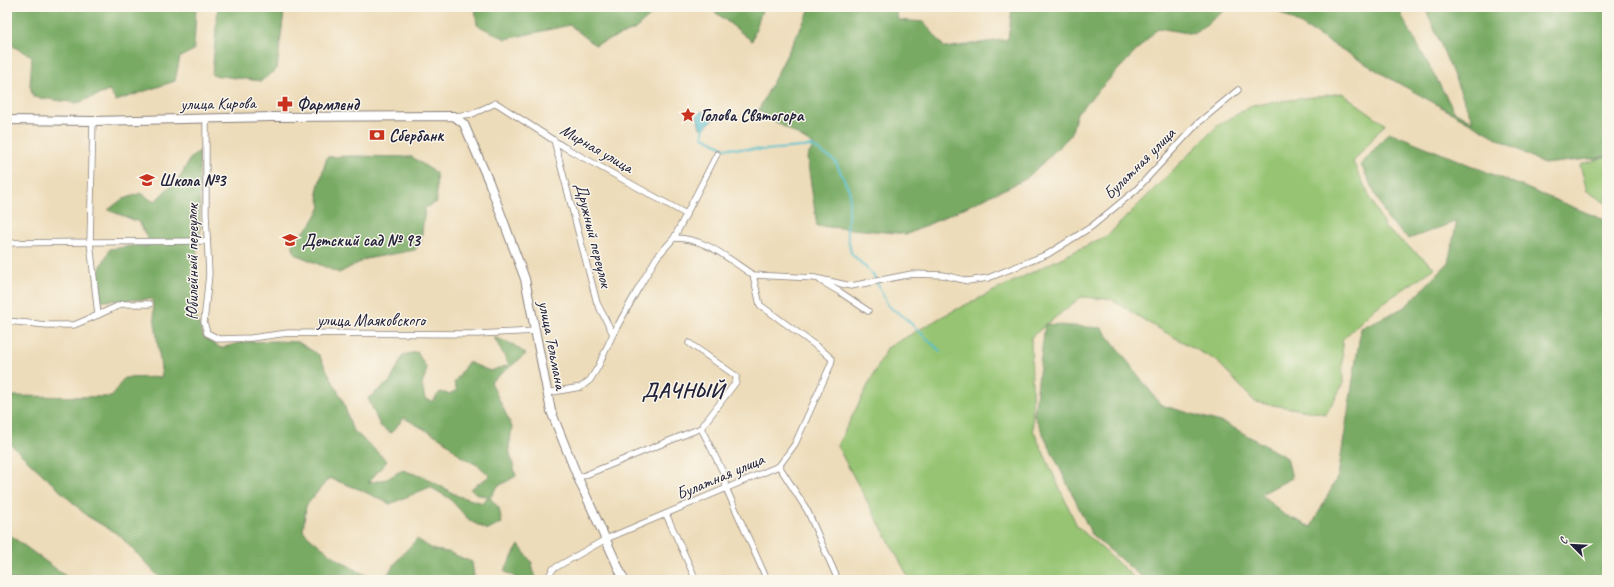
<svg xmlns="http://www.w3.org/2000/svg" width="1614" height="587" font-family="Caveat,sans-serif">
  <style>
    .green { fill: #96c472; stroke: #5c7356 }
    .forest { fill: #78aa64; stroke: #4d6650 }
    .water { fill: #52becc; stroke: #3a7084 }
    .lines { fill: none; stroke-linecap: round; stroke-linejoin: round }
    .stream { stroke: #52becc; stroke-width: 2 }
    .street-casing { stroke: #887f7a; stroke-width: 7 }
    .secondary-casing { stroke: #887f7a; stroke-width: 10 }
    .street { stroke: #fff; stroke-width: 5.5 }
    .secondary { stroke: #fff; stroke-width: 8 }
    .labels { text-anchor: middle; stroke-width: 3; stroke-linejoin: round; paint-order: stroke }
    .street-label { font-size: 17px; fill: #22223b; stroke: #fbf7ec }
    .poi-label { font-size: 17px; font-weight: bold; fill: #22223b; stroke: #fbf7ec; text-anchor: start }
    .district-label { font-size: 21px; font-weight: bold; letter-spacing: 1px; fill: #22223b; stroke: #fbf7ec }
  </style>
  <rect width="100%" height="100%" fill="#fbf7ec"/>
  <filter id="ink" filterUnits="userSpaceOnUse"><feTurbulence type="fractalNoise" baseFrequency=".025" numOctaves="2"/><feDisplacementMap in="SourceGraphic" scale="8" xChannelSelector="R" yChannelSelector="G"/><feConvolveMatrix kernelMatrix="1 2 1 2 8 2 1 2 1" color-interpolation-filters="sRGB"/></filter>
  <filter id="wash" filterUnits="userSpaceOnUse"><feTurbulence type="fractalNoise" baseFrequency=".012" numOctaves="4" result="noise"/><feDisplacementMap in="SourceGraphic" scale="16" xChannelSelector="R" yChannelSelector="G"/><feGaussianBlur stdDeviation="0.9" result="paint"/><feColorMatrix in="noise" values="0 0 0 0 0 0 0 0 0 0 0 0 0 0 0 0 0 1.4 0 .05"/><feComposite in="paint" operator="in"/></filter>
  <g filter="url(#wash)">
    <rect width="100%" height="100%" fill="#eddcb9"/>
    <!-- green -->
    <g class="green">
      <path d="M1342,93L1385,124L1353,162L1385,228L1435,268L1374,309L1342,340L1343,384L1326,414L1255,402L1217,361L1147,322L1111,299L1081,297L1031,337L1033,430L1077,526L1137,580H910L837,446L887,348L945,315L1108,235L1217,126L1253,105Z"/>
      <path d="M1607,156V204L1587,191L1580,165Z"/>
    </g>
    <!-- forest -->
    <g class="forest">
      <path d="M7,7H196L194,50L180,57L175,81L116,101L109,91L77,103L33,97L30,85L32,56L14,47L7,35Z"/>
      <path d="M218,7H277L284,12L277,69L261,81L212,75Z"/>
      <path d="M475,7H660L634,30L595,45L570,25L506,39L477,25Z"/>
      <path d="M711,7H763L752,41L715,12Z"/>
      <path d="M811,7H900L896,11L898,20L924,22L945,48L1008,39L1012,9L1010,7H1229L1194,34L1158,28L1077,113L1071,135L1026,179L908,234L817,226L807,157L814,145L758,111Z"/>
      <path d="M1271,7H1397L1454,111L1473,122L1425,7H1607V155L1598,158L1544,164L1391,79Z"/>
      <path d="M1389,132L1607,221V580H1145L1092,535L1034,415L1045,324L1102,328L1161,405L1227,424L1287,458L1292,478L1261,494L1283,514L1311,527L1338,476L1361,328L1405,307L1448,263L1457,221L1409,239L1388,220L1361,165Z"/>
      <path d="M199,151L200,232L194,270L193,296L197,318L204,338L221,348L242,342L275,341L298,342L319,355L343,401L352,429L387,461L368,483L387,479L402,470L424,477L458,496L483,503L488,496L479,495L470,489L490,476L479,466L460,456L444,440L404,418L391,433L380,426L368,398L390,382L403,355L417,352L427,369L422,385L425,399L433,401L440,392L449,394L457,390L454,383L468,362L490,371L509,365L494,337L514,345L526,354L491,382L512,427L509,449L516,476L497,487L490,498L499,508L502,523L488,530L470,521L449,498L430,487L390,504L361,490L329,478L306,506L303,531C324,551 351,570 378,580H162L119,535L87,516L7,441V396L111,397L124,378L162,377L152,299L102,301L95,278L110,249L150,243L139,222L108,210L121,200L141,193L154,202L181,176L189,160Z"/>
      <path d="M350,156L412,157L436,173L437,202L425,208L421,241L415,250L366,259L339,273L295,254L292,244L311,224L321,207L317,191L327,157Z"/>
      <path d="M7,533L71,580H7Z"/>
      <path d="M417,539L434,550L448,552L472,562L474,576L472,580H379L385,578L399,558Z"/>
      <path d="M519,545L532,563L535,580H520L504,571Z"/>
    </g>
    <!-- water -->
    <path class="water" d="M701,111L708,113L714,119L704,128H700L697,116Z"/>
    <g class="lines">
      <!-- stream -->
      <path class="stream" d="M704,128L702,136L725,148L765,150L812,146L835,161L850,192L847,231L851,253L874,276L888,306L904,317L941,352"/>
    </g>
  </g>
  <g filter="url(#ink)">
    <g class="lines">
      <!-- street casing -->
      <g class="street-casing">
        <g id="street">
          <path d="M454,116L472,114L496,103L564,147L686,214"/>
          <path d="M206,119V214L209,274L204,322L207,333L219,339L251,338L288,333L478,334L536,331"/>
          <path d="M554,140L597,303L613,334"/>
          <path d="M7,243L90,242L93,121"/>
          <path d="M753,275L815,278L851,286L912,274L943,275L968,281L988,278L1048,254L1091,227L1136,190L1197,124L1238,90"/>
          <path d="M821,281L840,292L868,311"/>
          <path d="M98,315L122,304H150"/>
          <path d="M7,321L47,325H74L98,315L90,242L207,241"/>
          <path d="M547,393L581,387L590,380L598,367L613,334L638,289L657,257L674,238L717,154"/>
          <path d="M701,428L723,472L726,488L767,580"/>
          <path d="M779,466L807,510L838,580"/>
          <path d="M578,478L701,428L736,382V376L689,343"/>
          <path d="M666,514L696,580"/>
          <path d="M551,580L550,574L553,569L606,539L779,466L795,444L831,364L832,359L823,351L760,305L753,275C727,258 706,238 674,238"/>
        </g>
      </g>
      <!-- secondary casing -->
      <g class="secondary-casing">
        <path id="secondary" d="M7,120L93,121L271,117L454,116L464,124L489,182L525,279L551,411L578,478L624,580"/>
      </g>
      <!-- street -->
      <use href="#street" class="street"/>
      <!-- secondary -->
      <use href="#secondary" class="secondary"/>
    </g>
  </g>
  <!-- icons -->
  <defs>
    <g id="pharmacy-bare" transform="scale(1.2)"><path d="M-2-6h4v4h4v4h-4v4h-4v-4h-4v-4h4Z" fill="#c8321e" stroke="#fbf7ec" stroke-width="2.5" paint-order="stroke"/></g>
    <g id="sight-bare" transform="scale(1.2)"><path d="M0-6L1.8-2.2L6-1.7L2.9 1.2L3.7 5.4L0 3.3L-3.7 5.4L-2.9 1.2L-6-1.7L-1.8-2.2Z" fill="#c8321e" stroke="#fbf7ec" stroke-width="2.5" paint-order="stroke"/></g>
    <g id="bank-bare" transform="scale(1.2)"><path d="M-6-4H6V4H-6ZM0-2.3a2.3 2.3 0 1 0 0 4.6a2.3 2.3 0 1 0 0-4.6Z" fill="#c8321e" stroke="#fbf7ec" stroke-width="2.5" paint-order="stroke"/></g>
    <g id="school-bare" transform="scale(1.2)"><path d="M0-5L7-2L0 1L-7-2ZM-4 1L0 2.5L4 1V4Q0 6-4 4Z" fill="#c8321e" stroke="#fbf7ec" stroke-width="2.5" paint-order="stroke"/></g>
  </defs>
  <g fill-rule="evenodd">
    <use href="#pharmacy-bare" x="285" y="104"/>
    <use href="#sight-bare" x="688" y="115"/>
    <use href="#bank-bare" x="377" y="135"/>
    <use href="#school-bare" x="147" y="180"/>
    <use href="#school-bare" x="290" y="240"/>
  </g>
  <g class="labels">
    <!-- street labels -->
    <g class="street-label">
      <text transform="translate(218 103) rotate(-1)" y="6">улица Кирова</text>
      <text transform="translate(597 148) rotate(30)" y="6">Мирная улица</text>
      <text transform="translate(1139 163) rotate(-45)" y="6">Булатная улица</text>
      <text transform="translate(594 235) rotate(76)" y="6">Дружный переулок</text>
      <text transform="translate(192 262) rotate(-90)" y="6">Юбилейный переулок</text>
      <text x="371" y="326">улица Маяковского</text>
      <text transform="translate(553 345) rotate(79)" y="6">улица Тельмана</text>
      <text transform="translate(720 476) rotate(-23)" y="6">Булатная улица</text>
    </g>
    <!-- poi labels -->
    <g class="poi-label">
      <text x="297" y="110">Фармленд</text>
      <text x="700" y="121">Голова Святогора</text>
      <text x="389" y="141">Сбербанк</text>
      <text x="159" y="186">Школа №3</text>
      <text x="302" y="246">Детский сад № 93</text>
    </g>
    <!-- district labels -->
    <g class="district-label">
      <text x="683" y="397">ДАЧНЫЙ</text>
    </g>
  </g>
  <!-- margin -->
  <rect width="1614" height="587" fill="none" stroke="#fbf7ec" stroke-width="24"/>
  <!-- north arrow -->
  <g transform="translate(1572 545) rotate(294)" stroke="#fbf7ec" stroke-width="3" paint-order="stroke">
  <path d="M0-3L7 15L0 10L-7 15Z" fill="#22223b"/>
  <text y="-6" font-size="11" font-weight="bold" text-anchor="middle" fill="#22223b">С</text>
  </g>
</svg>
